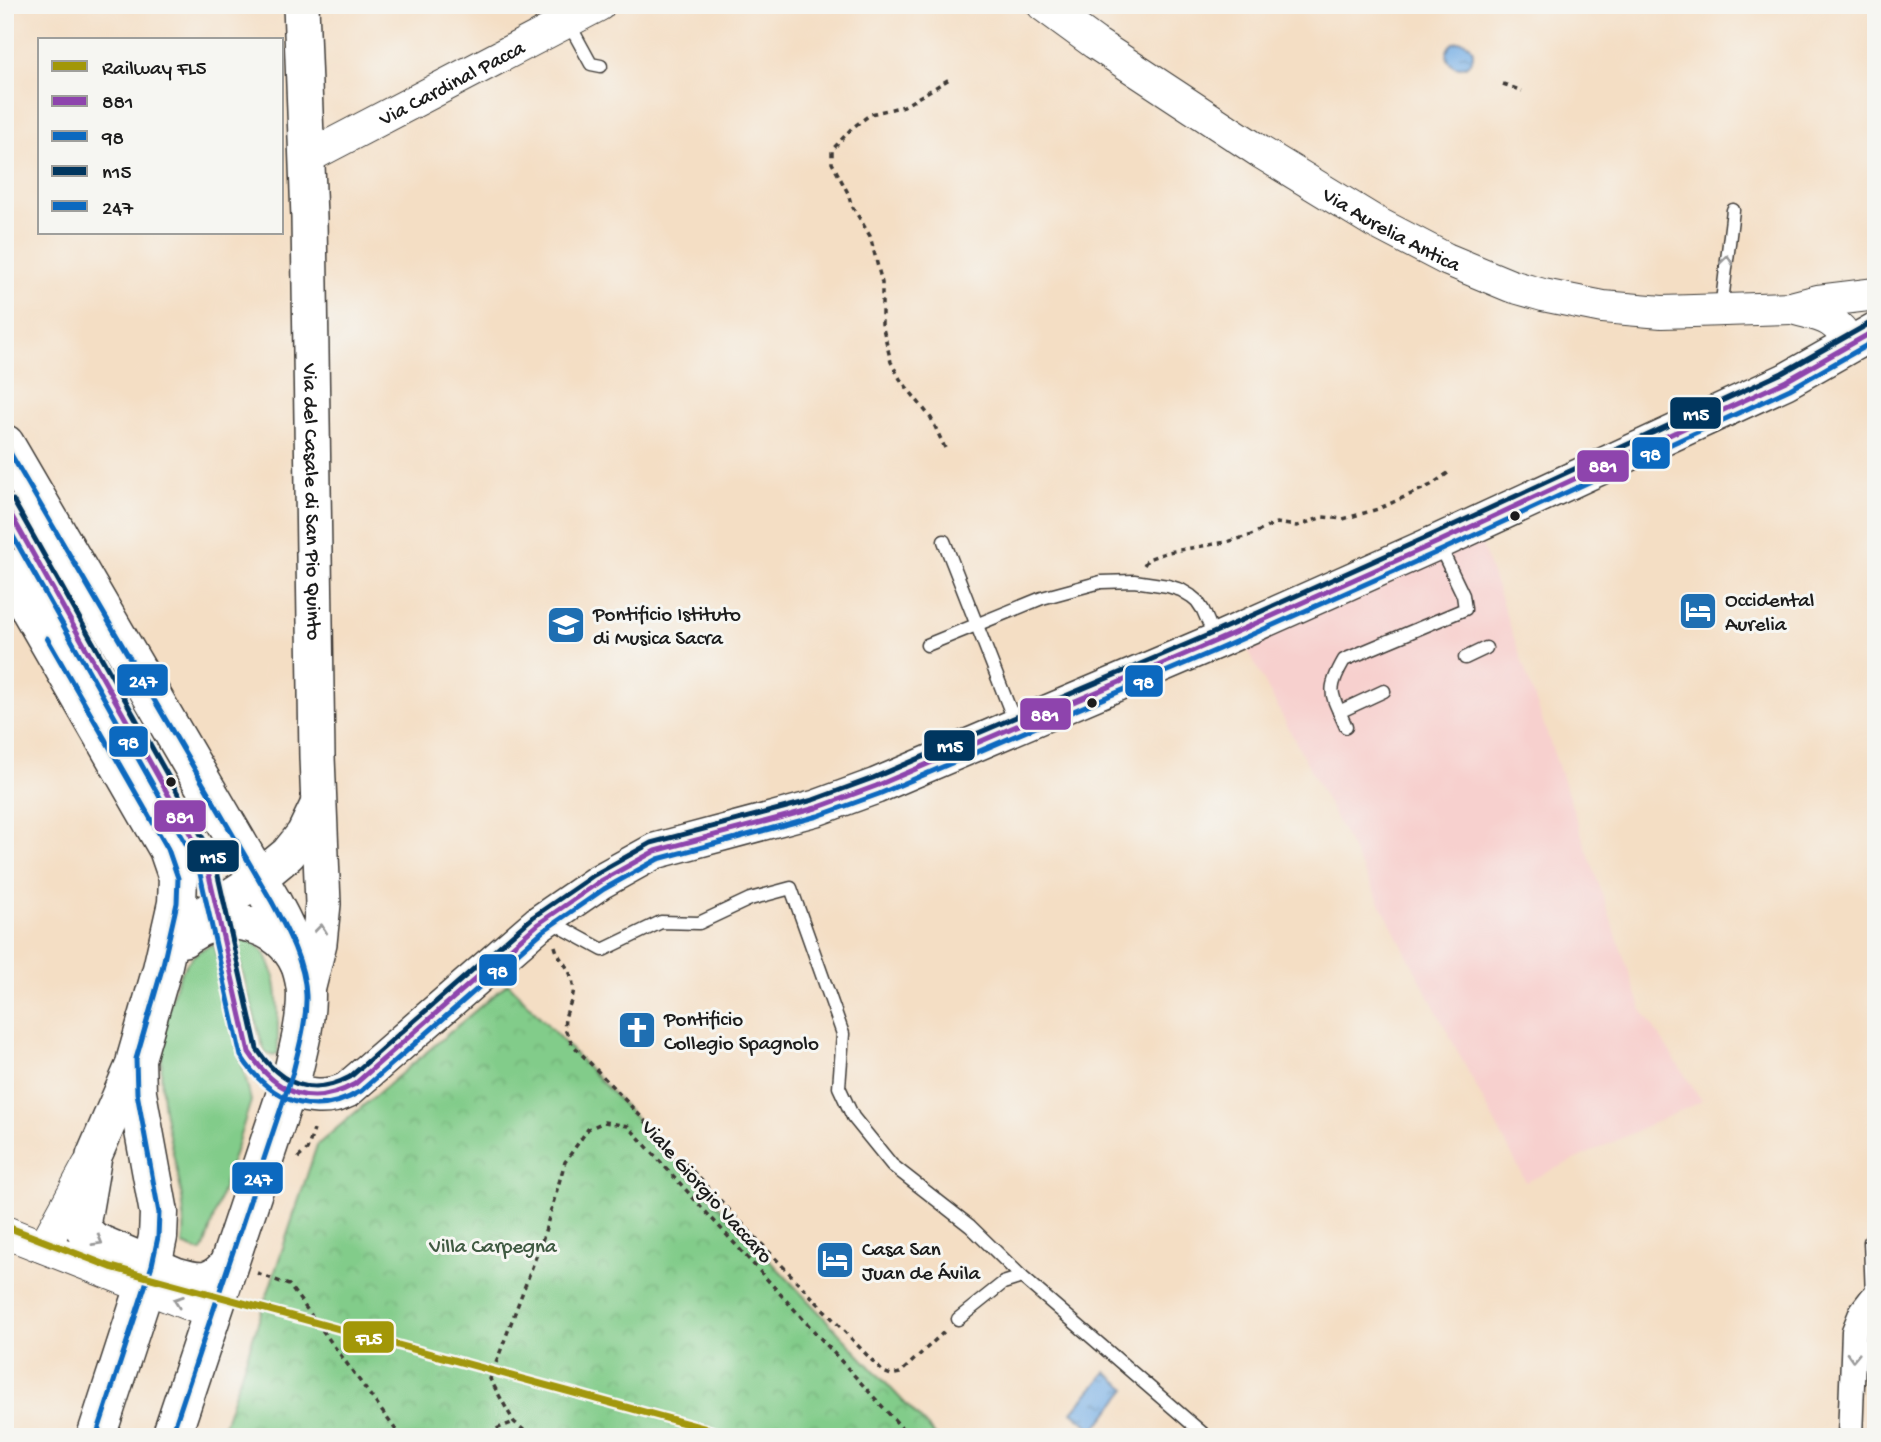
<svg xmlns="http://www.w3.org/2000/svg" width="1881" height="1442" font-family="'Gochi Hand',sans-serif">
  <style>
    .built { fill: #f7d0ce }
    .park { fill: url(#park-crowns); stroke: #4f7453; stroke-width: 2 }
    .garden { fill: #82cc8a; stroke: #4f7453; stroke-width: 2 }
    .water { fill: url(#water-ripples); stroke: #496580; stroke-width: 2 }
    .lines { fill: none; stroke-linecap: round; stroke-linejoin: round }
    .service-casing { stroke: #3c3935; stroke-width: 15 }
    .minor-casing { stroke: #3c3935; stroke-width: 27 }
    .tertiary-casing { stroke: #3c3935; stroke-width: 34 }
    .secondary-casing { stroke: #3c3935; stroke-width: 38 }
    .primary-casing { stroke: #3c3935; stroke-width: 41 }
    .path { stroke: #3c3935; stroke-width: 3.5; stroke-dasharray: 5 5; stroke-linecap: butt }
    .service { stroke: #fff; stroke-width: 12 }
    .minor { stroke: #fff; stroke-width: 24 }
    .tertiary { stroke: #fff; stroke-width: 32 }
    .secondary { stroke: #fff; stroke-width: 35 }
    .primary { stroke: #fff; stroke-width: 38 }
    .bus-1-casing { stroke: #f6f6f2; stroke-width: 10 }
    .bus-2-casing { stroke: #f6f6f2; stroke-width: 10 }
    .bus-3-casing { stroke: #f6f6f2; stroke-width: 10 }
    .bus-4-casing { stroke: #f6f6f2; stroke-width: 10 }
    .bus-1 { stroke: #8e44ad; stroke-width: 5 }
    .bus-2 { stroke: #0c69bf; stroke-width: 5 }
    .bus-3 { stroke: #00365f; stroke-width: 5 }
    .bus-4 { stroke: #0c69bf; stroke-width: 5 }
    .rail-1-casing { stroke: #f6f6f2; stroke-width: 12 }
    .rail-1 { stroke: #a29708; stroke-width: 7 }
    .oneway { stroke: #999 }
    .bus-dot { fill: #1c1c1c; stroke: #f6f6f2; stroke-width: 2.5 }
    .labels { text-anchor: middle; stroke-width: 6; stroke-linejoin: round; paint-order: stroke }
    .street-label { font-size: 21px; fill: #1c1c1c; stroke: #f6f6f2 }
    .poi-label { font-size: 21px; fill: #1c1c1c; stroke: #f6f6f2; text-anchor: start }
    .park-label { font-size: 21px; fill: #405a42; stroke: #f6f6f2 }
    .line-badge { stroke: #f6f6f2; stroke-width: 2.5 }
    .badge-label { font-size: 19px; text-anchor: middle; font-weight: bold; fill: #fff }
  </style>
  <defs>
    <pattern id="park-crowns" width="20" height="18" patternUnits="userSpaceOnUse" patternTransform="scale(1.75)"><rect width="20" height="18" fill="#82cc8a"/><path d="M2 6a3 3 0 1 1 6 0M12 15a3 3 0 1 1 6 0" fill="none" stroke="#70af76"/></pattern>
    <pattern id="water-ripples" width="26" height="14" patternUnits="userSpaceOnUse" patternTransform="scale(1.75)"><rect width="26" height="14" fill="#76aee5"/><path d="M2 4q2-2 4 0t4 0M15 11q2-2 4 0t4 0" fill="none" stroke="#608db9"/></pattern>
  </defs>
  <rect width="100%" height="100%" fill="#f6f6f2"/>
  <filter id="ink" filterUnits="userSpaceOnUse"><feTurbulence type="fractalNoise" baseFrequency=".0143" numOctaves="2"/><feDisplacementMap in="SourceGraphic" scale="14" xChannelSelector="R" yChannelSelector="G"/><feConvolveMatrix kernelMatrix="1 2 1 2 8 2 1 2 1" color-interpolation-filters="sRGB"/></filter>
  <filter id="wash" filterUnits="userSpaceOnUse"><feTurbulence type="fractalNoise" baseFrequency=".00686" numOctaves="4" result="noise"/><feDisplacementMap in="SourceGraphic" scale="28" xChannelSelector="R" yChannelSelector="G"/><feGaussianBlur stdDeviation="1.57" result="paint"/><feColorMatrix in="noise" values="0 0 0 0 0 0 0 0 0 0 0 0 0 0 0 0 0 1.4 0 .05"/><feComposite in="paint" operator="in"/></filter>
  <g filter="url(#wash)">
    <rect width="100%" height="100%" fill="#f4dec4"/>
    <!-- built -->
    <g class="built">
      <path d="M1479,536L1642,1010L1702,1101L1526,1182L1244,643Z"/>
      <path d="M1876,1318V1437H1866L1863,1339Z"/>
    </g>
    <!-- park -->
    <path class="park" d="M508,983L917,1416L937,1437H220L317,1145Z"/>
    <!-- garden -->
    <g class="garden">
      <path d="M245,939C250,942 256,944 259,947C283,972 277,1022 278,1054L273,1056L266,1053L262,1044L234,940Z"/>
      <path d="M214,944L251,1101L204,1248L201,1252L183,1245C190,1201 168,1146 163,1102C159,1065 163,1025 174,990C181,969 191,951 214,944Z"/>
    </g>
    <!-- water -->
    <g class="water">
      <circle cx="1460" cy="54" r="13"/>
      <path d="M1106,1372L1127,1389L1094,1430L1072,1412Z"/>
    </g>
  </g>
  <g filter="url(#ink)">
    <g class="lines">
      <!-- service casing -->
      <g class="service-casing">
        <g id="service">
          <path d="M568,22L591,64L601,66"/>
          <path d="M1721,310L1733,210"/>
          <path d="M5,504L206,862L211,878L215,902"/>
          <path d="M944,541L1016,725"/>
          <path d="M927,645L1042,598L1101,582L1134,581L1168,586L1181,590L1191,596L1197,601L1203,610L1216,640"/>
          <path d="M1465,658L1486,648"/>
          <path d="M1339,712L1384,691"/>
          <path d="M1346,727C1332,694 1325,693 1344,660L1465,609L1463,595L1439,545"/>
          <path d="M548,920L603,950L661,922L699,923L750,899L791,888L843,1034L839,1087L853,1117L892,1165L970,1226L1022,1277"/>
          <path d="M220,927L249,1052L259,1069L282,1087"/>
          <path d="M1872,1298L1870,1241L1876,1242"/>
          <path d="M958,1319L1003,1283L1022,1277L1207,1437"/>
        </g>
      </g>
      <!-- minor casing -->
      <g class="minor-casing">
        <path id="minor" d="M1850,1437L1854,1331L1862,1311L1872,1298L1876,1296"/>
      </g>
      <!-- tertiary casing -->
      <g class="tertiary-casing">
        <g id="tertiary">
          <path id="s1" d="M1043,5L1095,43L1262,153L1375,222L1446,259L1511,286L1543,295L1603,307L1662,312L1791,308L1818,301L1876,294"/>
          <path id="s2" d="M306,158L599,5"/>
          <path d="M1792,308C1823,317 1833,315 1851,344"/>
          <path d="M5,1232L211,1313"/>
          <path d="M44,1247L88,1166"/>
        </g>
      </g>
      <!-- secondary casing -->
      <g class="secondary-casing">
        <g id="secondary">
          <path id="s3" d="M301,5L309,218L317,757L323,904L319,943L306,995"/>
          <path d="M191,934C228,910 279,924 298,964"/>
          <path d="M184,939L207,912L259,878L288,854L304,834L318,805"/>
          <path d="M136,1059L94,1156L83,1220L84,1230L94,1240L176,1275C201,1282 211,1284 228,1263"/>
          <path d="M287,1090C308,1096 327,1100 347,1090L538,924L599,882L655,851L816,808L876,786L1216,641L1438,542L1786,381L1876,330"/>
        </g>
      </g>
      <!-- primary casing -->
      <g class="primary-casing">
        <g id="primary">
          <path d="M5,444L272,902C285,926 306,969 306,995C306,1021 299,1047 293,1072L171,1437"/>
          <path d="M5,566L168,849L178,878L177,903L162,969L136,1059L137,1093L159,1213L158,1237L152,1265L96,1437"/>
        </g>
      </g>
      <!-- path -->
      <g class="path">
        <path d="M1503,84L1522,91"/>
        <path d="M945,448L931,418L900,379L891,362L882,324V283L870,236L851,204L848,193L832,163V150L852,128L871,114L904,106L951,78"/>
        <path d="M1144,565L1148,559L1168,552L1226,542L1249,536L1276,523L1297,526L1323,517L1343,519L1378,509L1431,485L1448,473"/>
        <path d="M555,946C559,962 571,966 573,985C576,1000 562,1013 565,1028C566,1033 570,1039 572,1044L883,1372L891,1375L900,1373L946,1330"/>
        <path d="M298,1158L307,1150L314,1130"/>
        <path d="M257,1273L289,1285L401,1437"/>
        <path d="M468,1437L481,1435L514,1422"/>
        <path d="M532,1437L514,1422L490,1379L543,1238L565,1162L588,1129L604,1122L628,1126L910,1437"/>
      </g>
      <!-- service -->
      <use href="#service" class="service"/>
      <!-- minor -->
      <use href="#minor" class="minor"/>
      <!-- tertiary -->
      <use href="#tertiary" class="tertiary"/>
      <!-- secondary -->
      <use href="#secondary" class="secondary"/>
      <!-- primary -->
      <use href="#primary" class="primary"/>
      <!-- bus-1 casing -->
      <g class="bus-1-casing">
        <path id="bus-1" d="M5,504L206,862L249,1052C276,1093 310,1109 355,1084L538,924L599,882L655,851L816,808L876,786L1216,641L1438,542L1786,381L1876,330"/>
      </g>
      <!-- bus-2 casing -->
      <g class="bus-2-casing">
        <path id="bus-2" d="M5,522L198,865L241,1056C270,1101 313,1120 361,1091L543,931L604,889L658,859L818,816L879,794L1219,649L1442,550L1790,389L1876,340"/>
      </g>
      <!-- bus-3 casing -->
      <g class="bus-3-casing">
        <path id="bus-3" d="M13,500L214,858L257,1049C280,1084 311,1098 350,1077L533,917L594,875L651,843L813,800L873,778L1213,633L1434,534L1782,373L1872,322"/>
      </g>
      <!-- bus-4 casing -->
      <g class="bus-4-casing">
        <g id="bus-4">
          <path d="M5,444L272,902C287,930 305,963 306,995C307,1021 299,1047 293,1072L171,1437"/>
          <path d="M47,638L168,849L178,878L177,903L162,969L136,1059L137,1093L159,1213L158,1237L152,1265L96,1437"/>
        </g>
      </g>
      <!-- bus-1 -->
      <use href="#bus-1" class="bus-1"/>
      <!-- bus-2 -->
      <use href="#bus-2" class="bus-2"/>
      <!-- bus-3 -->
      <use href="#bus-3" class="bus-3"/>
      <!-- bus-4 -->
      <use href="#bus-4" class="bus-4"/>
      <!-- rail-1 casing -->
      <g class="rail-1-casing">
        <path id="rail-1" d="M5,1226L111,1267L736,1437"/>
      </g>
      <!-- rail-1 -->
      <use href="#rail-1" class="rail-1"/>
    </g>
    <!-- one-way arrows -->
    <defs><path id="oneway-chevron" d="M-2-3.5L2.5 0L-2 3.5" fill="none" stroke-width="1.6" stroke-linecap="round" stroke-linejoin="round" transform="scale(1.75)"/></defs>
    <g class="oneway">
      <use href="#oneway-chevron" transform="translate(1727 260) rotate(-83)"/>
      <use href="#oneway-chevron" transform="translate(321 929) rotate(-84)"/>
      <use href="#oneway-chevron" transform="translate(98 1241) rotate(30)"/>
      <use href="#oneway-chevron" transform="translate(178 1301) rotate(-160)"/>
      <use href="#oneway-chevron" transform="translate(1853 1357) rotate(92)"/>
    </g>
  </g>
  <!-- icons -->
  <defs>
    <g id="hotel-square" transform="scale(2.0125)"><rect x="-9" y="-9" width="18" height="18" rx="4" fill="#1f6fb2" stroke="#f6f6f2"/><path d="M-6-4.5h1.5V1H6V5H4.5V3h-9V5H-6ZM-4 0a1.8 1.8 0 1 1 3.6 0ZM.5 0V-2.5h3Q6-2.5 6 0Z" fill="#fff"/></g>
    <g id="university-square" transform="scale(2.0125)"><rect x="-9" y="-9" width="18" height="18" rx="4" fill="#1f6fb2" stroke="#f6f6f2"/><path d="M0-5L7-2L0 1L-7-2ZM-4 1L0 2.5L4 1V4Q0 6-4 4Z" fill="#fff"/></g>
    <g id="church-square" transform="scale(2.0125)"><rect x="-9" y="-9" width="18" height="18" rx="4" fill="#1f6fb2" stroke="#f6f6f2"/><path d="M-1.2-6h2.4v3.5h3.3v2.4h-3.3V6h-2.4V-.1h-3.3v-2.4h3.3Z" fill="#fff"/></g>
  </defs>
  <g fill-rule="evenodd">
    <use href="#hotel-square" x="1698" y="611"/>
    <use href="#university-square" x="566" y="625"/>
    <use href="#church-square" x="637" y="1030"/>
    <use href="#hotel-square" x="835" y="1260"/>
  </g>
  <!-- markers -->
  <g class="bus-dot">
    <circle cx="1515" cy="516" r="6"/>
    <circle cx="1092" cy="703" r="6"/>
    <circle cx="171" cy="782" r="6"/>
  </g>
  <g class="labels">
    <!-- street labels -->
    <g class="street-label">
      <text dy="7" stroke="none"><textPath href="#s2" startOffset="164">Via Cardinal Pacca</textPath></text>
      <text dy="7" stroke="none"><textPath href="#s1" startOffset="415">Via Aurelia Antica</textPath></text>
      <text dy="7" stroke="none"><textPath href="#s3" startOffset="497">Via del Casale di San Pio Quinto</textPath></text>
      <text transform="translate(708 1191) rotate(48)" y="7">Viale Giorgio Vaccaro</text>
    </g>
    <!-- poi labels -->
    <g class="poi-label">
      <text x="1725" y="606">Occidental<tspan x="1725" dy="24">Aurelia</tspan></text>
      <text x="593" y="620">Pontificio Istituto<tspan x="593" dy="24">di Musica Sacra</tspan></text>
      <text x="664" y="1025">Pontificio<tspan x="664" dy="24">Collegio Spagnolo</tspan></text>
      <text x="862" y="1255">Casa San<tspan x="862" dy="24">Juan de Ávila</tspan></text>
    </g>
    <!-- park labels -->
    <g class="park-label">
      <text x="493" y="1252">Villa Carpegna</text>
    </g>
  </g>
  <g class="line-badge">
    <rect x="1669" y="396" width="53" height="34" rx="7" fill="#00365f"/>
    <rect x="1631" y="436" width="40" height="34" rx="7" fill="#0c69bf"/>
    <rect x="1576" y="449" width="54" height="34" rx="7" fill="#8e44ad"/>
    <rect x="116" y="663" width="53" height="34" rx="7" fill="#0c69bf"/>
    <rect x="1124" y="664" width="40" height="34" rx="7" fill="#0c69bf"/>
    <rect x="1019" y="697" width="53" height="34" rx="7" fill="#8e44ad"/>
    <rect x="108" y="725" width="41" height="33" rx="7" fill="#0c69bf"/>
    <rect x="923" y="729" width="53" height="33" rx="7" fill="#00365f"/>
    <rect x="153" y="799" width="54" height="34" rx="7" fill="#8e44ad"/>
    <rect x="186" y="839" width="54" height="34" rx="7" fill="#00365f"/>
    <rect x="478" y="953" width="40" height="34" rx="7" fill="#0c69bf"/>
    <rect x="231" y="1161" width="53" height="34" rx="7" fill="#0c69bf"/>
    <rect x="342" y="1320" width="53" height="34" rx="7" fill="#a29708"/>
  </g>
  <g class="badge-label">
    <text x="1696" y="420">n15</text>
    <text x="1651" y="460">98</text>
    <text x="1603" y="472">881</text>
    <text x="143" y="687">247</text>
    <text x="1144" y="688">98</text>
    <text x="1045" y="721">881</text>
    <text x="129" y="748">98</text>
    <text x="950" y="752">n15</text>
    <text x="180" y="823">881</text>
    <text x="213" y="863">n15</text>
    <text x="498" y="977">98</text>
    <text x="258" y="1185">247</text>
    <text x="369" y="1344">FL5</text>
  </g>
  <!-- margin -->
  <rect width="1881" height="1442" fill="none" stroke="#f6f6f2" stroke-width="28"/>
  <!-- legend -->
  <rect x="38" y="38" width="245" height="196" fill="#f6f6f2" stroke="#9f9f9c" stroke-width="2"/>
  <rect x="52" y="61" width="35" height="10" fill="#a29708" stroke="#9f9f9c" stroke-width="2"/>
  <text x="102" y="74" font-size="21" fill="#1c1c1c">Railway FL5</text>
  <rect x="52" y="96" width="35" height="10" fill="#8e44ad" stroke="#9f9f9c" stroke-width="2"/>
  <text x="102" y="108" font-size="21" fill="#1c1c1c">881</text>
  <rect x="52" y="131" width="35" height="10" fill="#0c69bf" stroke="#9f9f9c" stroke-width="2"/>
  <text x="102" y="144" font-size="21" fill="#1c1c1c">98</text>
  <rect x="52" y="166" width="35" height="10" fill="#00365f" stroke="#9f9f9c" stroke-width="2"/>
  <text x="102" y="178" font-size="21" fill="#1c1c1c">n15</text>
  <rect x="52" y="201" width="35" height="10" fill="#0c69bf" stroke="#9f9f9c" stroke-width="2"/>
  <text x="102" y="214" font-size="21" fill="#1c1c1c">247</text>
</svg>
